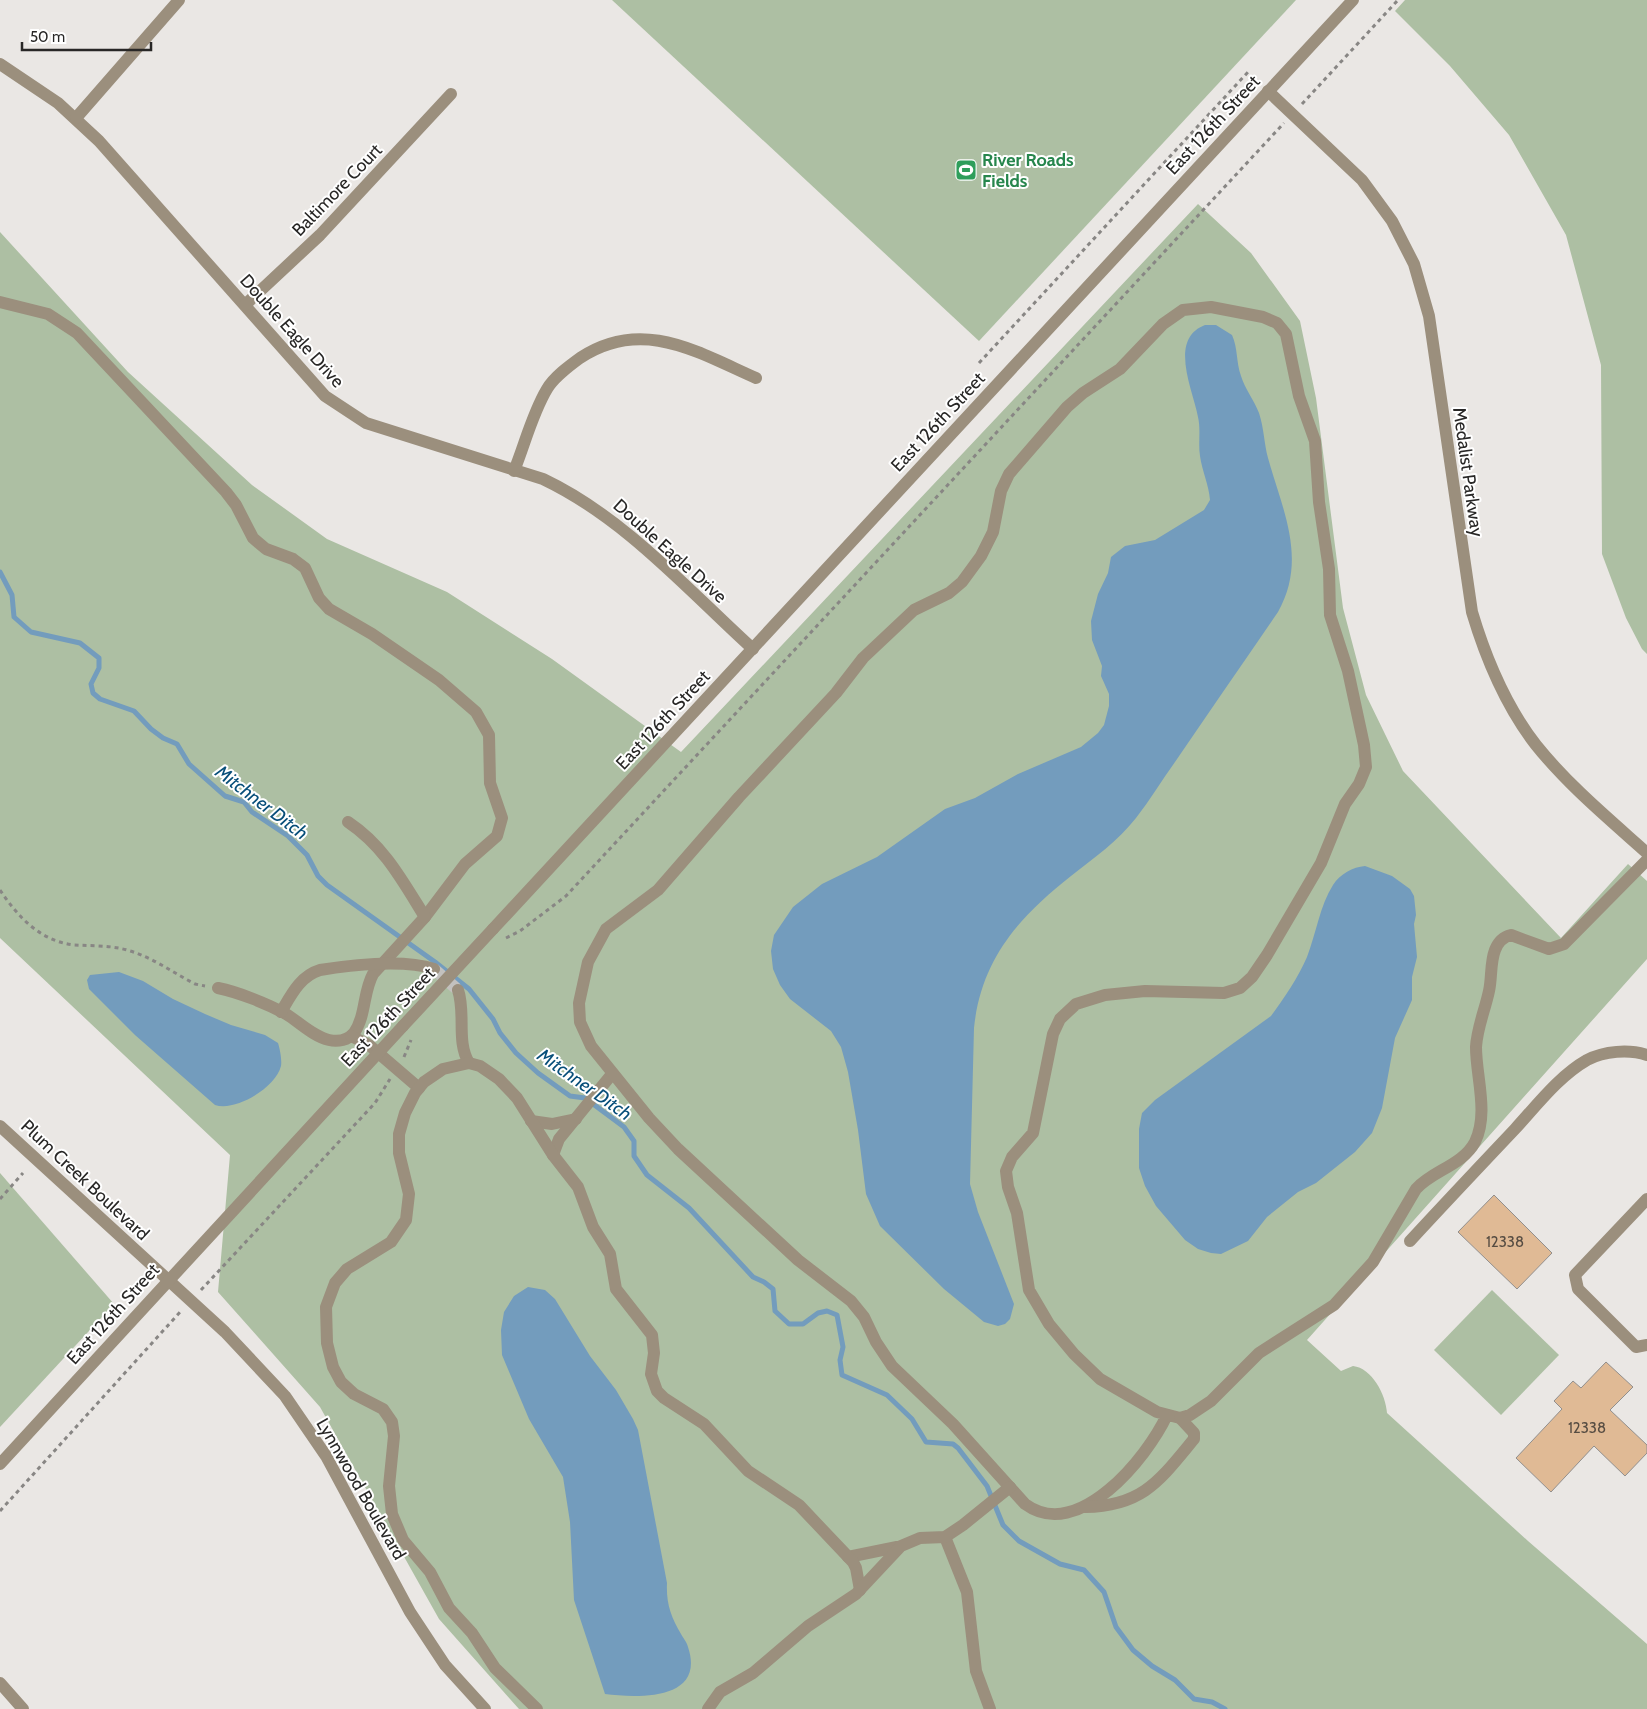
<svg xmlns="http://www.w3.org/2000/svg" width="1647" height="1709" font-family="Cabin,sans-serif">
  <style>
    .green { fill: #adbfa3 }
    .water { fill: #739cbd }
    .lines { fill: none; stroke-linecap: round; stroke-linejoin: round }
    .stream { stroke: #739cbd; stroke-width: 5 }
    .building { fill: #e0ba95; stroke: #928f8d }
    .minor-tunnel { stroke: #c3c1be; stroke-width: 12; stroke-dasharray: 12 6; stroke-linecap: butt }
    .path { stroke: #888684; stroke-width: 3; stroke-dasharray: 4 4; stroke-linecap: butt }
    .minor { stroke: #9b8f7d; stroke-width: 12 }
    .minor-bridge { stroke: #9b8f7d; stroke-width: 12 }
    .labels { text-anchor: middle; stroke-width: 4; stroke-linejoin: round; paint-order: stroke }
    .number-label { font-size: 15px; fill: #564c42 }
    .street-label { font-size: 18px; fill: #282726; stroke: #fff }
    .leisure-label { font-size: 18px; font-weight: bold; fill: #27864d; stroke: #fff; text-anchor: start }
    .water-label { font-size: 19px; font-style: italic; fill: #074e79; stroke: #fff }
  </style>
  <rect width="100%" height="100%" fill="#eae7e4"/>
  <!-- green -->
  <g class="green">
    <path d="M612,0H1296L979,341Z"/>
    <path d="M1405,0H1647V654L1642,649L1626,618L1602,554L1601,365L1566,235L1509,135L1450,66L1395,11Z"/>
    <path d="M1198,204L1251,253L1300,321L1316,398L1343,608L1366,695L1403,771L1561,938L1628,864L1647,881V959L1307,1340L1341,1371L1353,1366C1372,1368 1386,1395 1387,1413L1528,1541L1647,1644V1709H519L439,1619L320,1407L218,1292L230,1155L0,938V232L128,372L252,485L327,539L447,592L552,659L681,752Z"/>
    <path d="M0,1173L114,1304L0,1427Z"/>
    <path d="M1492,1290L1559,1355L1501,1415L1434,1350Z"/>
  </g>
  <!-- water -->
  <g class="water">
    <path d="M1205,325H1216L1232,335C1238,348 1236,362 1241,376C1245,389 1254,400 1259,413C1264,428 1264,443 1268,458C1282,509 1308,559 1278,612C1244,662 1209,712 1175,762C1162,780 1150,800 1136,818C1118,841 1094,858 1071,876C1019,917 981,959 974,1028L970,1184L978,1212L1014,1304L1010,1319L1005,1324L998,1326L984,1322L944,1289L880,1226L866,1194L858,1130L848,1072L841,1047L831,1031L790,999L780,985L773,969L771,951L774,935L793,907L822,884L877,857L945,809L975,798L1018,774L1081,747L1098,733L1104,725L1109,706V694L1101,676L1102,666L1092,640L1091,621L1098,594L1108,573L1111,557L1125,546L1155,540L1204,510L1210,500C1209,485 1202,471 1200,456C1198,443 1201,430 1198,417C1193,390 1168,339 1205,325Z"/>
    <path d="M1365,866L1392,876L1410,889L1414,896L1416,915L1414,924L1417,957L1412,977V1000L1395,1038L1382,1108L1372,1133L1355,1152L1316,1183L1298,1192L1267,1217L1248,1241L1221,1254L1211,1253L1198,1249L1185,1240L1156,1206L1145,1186L1139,1168V1129L1142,1113L1155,1100L1271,1016C1284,998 1298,978 1307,957C1316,934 1320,905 1333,885C1340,874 1353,867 1365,866Z"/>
    <path d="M119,972L143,981L173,999L205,1014L231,1025L265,1035L278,1043C280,1049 282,1060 281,1066C276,1087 236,1112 215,1105L135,1035L89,989L87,980L90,975Z"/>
    <path d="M528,1287L545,1290L555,1299L590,1356L616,1390L633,1419L638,1430L667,1583C666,1603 671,1617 681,1634C683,1638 687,1642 688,1647C706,1701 637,1698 605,1694L574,1600L570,1522L563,1477L529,1419L502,1355L501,1330L504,1312L514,1296Z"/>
  </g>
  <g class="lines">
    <!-- stream -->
    <path class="stream" d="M0,572L12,595L14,617L31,632L80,643L99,658V668L91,684L93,693L100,699L134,711L151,729L163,738L177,744L189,764L225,796L244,802L252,812L288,836L307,855L318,876L327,885L435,962L469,989L493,1019L500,1033L516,1053L538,1073L570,1096L585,1098L624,1127L634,1141V1156L647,1175L689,1208L753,1277L764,1282L773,1289L775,1311L789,1324H803L818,1313L827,1311L837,1315L843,1347L840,1360L842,1375L887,1395L912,1419L926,1442L953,1444L958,1448L987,1486L1003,1525L1019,1541L1060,1564L1084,1570L1104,1592L1116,1627L1133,1650L1152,1666L1175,1680L1194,1699L1212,1702L1225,1709"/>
  </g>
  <!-- building -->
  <g class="building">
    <path d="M1494,1195L1552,1253L1517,1289L1458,1232Z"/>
    <path d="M1606,1362L1633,1387L1610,1410L1647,1445V1453L1625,1476L1594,1446L1551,1492L1516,1458L1562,1409L1554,1401L1573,1381L1581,1388Z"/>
  </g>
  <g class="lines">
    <!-- minor-tunnel -->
    <path class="minor-tunnel" d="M434,969L458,990"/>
    <!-- path -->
    <g class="path">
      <path d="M1302,104L1398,0"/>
      <path d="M979,363L1248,72"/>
      <path d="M0,890C18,917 40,941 74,945C91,946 109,945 127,950C152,957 172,972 195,984L205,986"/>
      <path d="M506,938L520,931L566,896L1284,123"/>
      <path d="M404,1057L411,1040"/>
      <path d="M0,1199L23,1173"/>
      <path d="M201,1290L375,1103L390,1079"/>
      <path d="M0,1511L181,1311"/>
    </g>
    <!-- minor -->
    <g class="minor">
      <path d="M0,64L58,103L99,141L325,396L366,423L543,479C625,518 687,589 753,649"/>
      <path d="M1268,91L1362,180L1392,221L1414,264L1429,316L1472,612C1486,659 1505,705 1536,745C1568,785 1609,819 1647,853"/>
      <path d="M76,118L179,0"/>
      <path d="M0,302L48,314L77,333L226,492L236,505L253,538L266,549L293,559L305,568L319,598L329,609L372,634L439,680L476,712L489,735L490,783L502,818L497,836L465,864L425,917L373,974C363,992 366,1016 354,1033C348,1040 338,1042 329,1040C314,1037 299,1022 286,1014C268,1004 238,992 218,988"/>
      <path d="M245,305L320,235L451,94"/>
      <path d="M514,471C525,444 532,414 547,389C554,377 569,366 580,358C642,317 697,352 756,378"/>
      <path d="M348,822C384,846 402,880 425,917"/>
      <path d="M493,929L1353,0"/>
      <path d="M458,990C466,1014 456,1041 469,1063"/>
      <path d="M281,1012C291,995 300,976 320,970C351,965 404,959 434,969"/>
      <path d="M351,1036L369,1045L419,1088"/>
      <path d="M531,1121L552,1124L576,1119"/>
      <path d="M0,1126L225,1332L285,1396L326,1456L410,1612L445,1665L485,1709"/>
      <path d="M553,1155L559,1139L612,1074"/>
      <path d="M1647,1199L1575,1275L1578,1289L1636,1347L1647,1345"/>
      <path d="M1410,1241C1445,1203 1480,1166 1515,1129C1537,1105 1559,1076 1587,1060C1604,1051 1629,1049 1647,1055"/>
      <path d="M1167,1415C1147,1458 1078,1543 1025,1504L953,1424L892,1366L876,1342L864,1317L851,1301L798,1260L678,1149L649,1118L591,1046L580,1022L579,1003L588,962L606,929L658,890L739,797L836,693L863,658L914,610L949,593L962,582L981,556L993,532L1001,491L1009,474L1067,407L1083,393L1120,369L1163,324L1183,310L1211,307L1263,317L1277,323L1286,334L1299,396L1315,441L1319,502L1329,569L1330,615L1348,671L1364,745L1366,767L1359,784L1345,804L1321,863L1267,955L1252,977L1240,988L1224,993L1145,991L1105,995L1076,1004L1060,1019L1053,1034L1033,1133L1012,1157L1006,1171L1008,1187L1017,1213L1029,1290L1049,1324L1074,1354L1100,1379L1157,1412L1180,1418L1190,1415L1211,1401L1259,1353L1334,1305L1373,1262L1416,1189C1433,1170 1462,1166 1475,1142C1489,1113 1476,1077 1476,1047C1477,1028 1485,1010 1489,991C1492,978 1490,963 1495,950C1498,942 1503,937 1511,935L1549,949L1564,944L1647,860"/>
      <path d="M0,1464L403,1026"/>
      <path d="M1085,1507C1143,1506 1160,1480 1194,1439V1433L1180,1418"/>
      <path d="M945,1537L967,1592L976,1671L990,1709"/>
      <path d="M848,1557L897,1547"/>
      <path d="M0,1683L23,1709"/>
      <path d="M537,1709L495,1668L472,1633L449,1608L430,1572L403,1540L392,1514L389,1486L394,1436L392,1422L383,1409L354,1394L341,1382L333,1367L327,1343L326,1307L335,1283L347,1269L391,1242L406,1220L409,1194L399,1153V1134L405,1113L415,1093L424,1082L443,1069L469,1063L480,1066L499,1079L517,1098L553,1155L578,1187L593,1227L610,1254L616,1289L652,1335L654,1353L651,1374L657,1391L664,1398L704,1424L748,1471L799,1505L853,1562L856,1568L860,1590"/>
      <path d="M708,1709L720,1692L753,1673L808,1626L856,1594L901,1546L920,1538L945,1537L963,1525L1010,1487"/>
    </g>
    <!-- minor-bridge -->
    <path class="minor-bridge" d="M403,1026L493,929"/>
  </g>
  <!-- icons -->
  <defs>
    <g id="stadium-square" transform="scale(1.125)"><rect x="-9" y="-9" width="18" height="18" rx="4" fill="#2e9e5b" stroke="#fff"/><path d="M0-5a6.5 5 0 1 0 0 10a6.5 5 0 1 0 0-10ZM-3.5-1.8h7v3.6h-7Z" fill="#fff"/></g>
  </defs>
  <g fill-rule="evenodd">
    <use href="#stadium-square" x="966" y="170"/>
  </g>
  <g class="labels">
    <!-- number labels -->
    <g class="number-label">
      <text x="1505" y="1247">12338</text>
      <text x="1587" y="1433">12338</text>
    </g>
    <!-- street labels -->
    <g class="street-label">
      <text transform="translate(1213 125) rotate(-47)" y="6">East 126th Street</text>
      <text transform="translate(337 190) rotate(-46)" y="6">Baltimore Court</text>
      <text transform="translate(292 331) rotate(48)" y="6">Double Eagle Drive</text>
      <text transform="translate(938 422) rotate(-47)" y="6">East 126th Street</text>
      <text transform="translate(1468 472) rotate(82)" y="6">Medalist Parkway</text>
      <text transform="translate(670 551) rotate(42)" y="6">Double Eagle Drive</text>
      <text transform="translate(663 720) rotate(-47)" y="6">East 126th Street</text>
      <text transform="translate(388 1017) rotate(-47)" y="6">East 126th Street</text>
      <text transform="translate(85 1180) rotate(43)" y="6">Plum Creek Boulevard</text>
      <text transform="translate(113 1314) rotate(-48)" y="6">East 126th Street</text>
      <text transform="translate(361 1489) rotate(60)" y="6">Lynnwood Boulevard</text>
    </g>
    <!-- leisure labels -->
    <g class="leisure-label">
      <text x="982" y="166">River Roads<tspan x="982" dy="21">Fields</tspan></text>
    </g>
    <!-- water labels -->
    <g class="water-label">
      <text transform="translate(262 802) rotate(37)" y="7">Mitchner Ditch</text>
      <text transform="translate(585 1084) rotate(35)" y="7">Mitchner Ditch</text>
    </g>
  </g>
  <!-- scale -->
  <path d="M22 42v8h129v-8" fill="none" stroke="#282726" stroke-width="2.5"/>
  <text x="30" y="42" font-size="15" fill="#282726" stroke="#ffffff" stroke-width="4" paint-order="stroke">50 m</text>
</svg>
